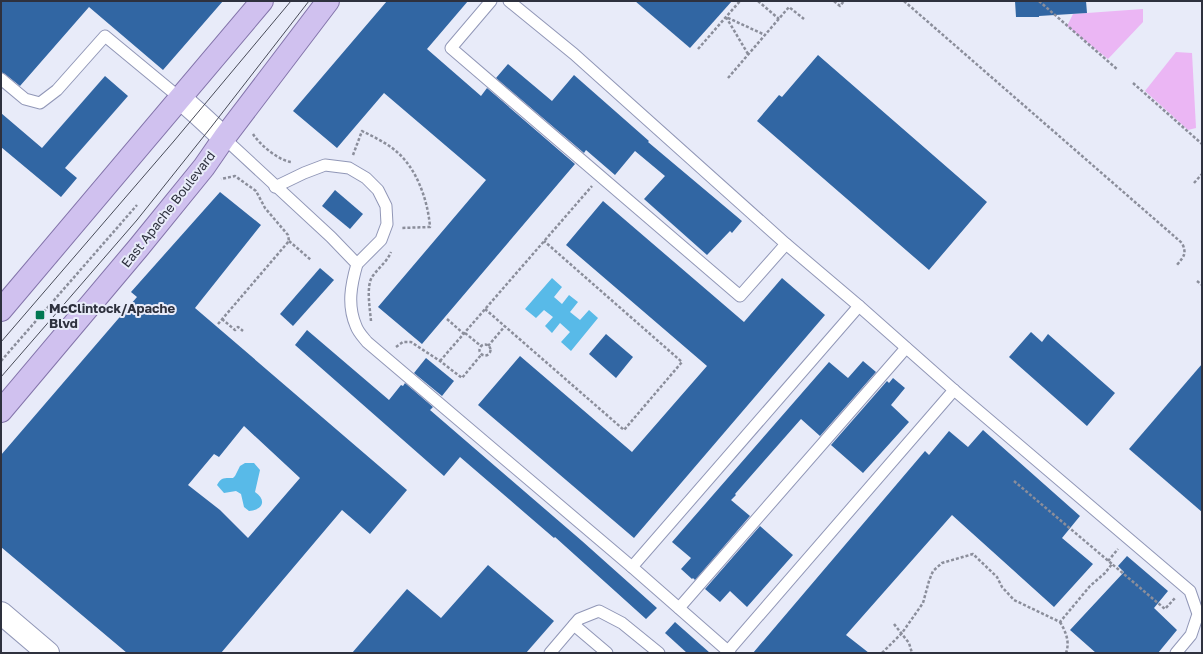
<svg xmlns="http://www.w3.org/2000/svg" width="1203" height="654" font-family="'Golos Text',sans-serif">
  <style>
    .green { fill: #ebb6f4 }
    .water { fill: #58bae8 }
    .building { fill: #3166a3; fill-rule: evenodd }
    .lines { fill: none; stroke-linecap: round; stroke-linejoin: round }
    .lane-casing { stroke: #9197b7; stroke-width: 13 }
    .street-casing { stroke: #9197b7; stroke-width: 24 }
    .secondary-casing { stroke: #9197b7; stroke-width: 24 }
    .primary-casing { stroke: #8374aa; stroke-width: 24 }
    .path { stroke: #8b8e9b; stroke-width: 2.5; stroke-dasharray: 3 2; stroke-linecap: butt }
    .lane { stroke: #fff; stroke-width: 11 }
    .street { stroke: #fff; stroke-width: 22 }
    .secondary { stroke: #fff; stroke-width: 22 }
    .primary { stroke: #d0c1ef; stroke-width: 22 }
    .tram { stroke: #484b58; stroke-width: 1 }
    .poi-dot { fill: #027752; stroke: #e8ebf9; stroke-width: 1.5 }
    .labels { text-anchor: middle; stroke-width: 4; stroke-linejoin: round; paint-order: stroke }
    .street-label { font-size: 13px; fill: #2e313e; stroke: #e8ebf9 }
    .poi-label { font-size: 13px; font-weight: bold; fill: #2e313e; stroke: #e8ebf9; text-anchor: start }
  </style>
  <rect width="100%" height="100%" fill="#e8ebf9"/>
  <!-- green -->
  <g class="green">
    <path d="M1143,9V22L1108,59L1067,26L1073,14Z"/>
    <path d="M1176,52L1192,53L1196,128L1188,130L1145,91Z"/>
  </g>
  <!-- water -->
  <g class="water">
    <path d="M552,278L562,287L554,297L562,304L569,295L578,302L570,312L580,320L589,310L598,318L571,351L561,342L570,332L560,323L552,333L545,326L553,317L544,310L536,318L525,309Z"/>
    <path d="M245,463H254L260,470L255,492C267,500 263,510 249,511L244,507L241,494L236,491L224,493L217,485C221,477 225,478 233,478L235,476L240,466Z"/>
  </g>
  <!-- building -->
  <g class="building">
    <path d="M1,1H223L163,70L89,7L20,86L5,74L1,72Z"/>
    <path d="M387,1H468L427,49L481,96L487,88L575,164L422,344L378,307L486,180L384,93L337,148L293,111Z"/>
    <path d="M635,1H732L690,48Z"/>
    <path d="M1015,1H1086L1087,13L1039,16V17H1016Z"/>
    <path d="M818,55L987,202L929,270L757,121L779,95L782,97Z"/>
    <path d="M508,64L552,101L574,75L649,141L648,142L742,221L732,233L730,231L707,255L644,199L665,176L635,151L615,175L586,150L584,153L496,78Z"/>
    <path d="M105,76L128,96L65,168L77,178L61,197L1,147V113L42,148Z"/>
    <path d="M335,190L363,214L350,229L322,206Z"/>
    <path d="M220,192L261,225L195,308L407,490L370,534L342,510L221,653H127L1,547V455L137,297L131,292ZM244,426L300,478L248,538L220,510L188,485L214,454L219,457Z"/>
    <path d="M603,201L744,322L782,278L825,315L634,538L478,405L520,356L632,452L707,366L566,245Z"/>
    <path d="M320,268L334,280L293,326L280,314Z"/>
    <path d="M307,330L389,400L401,385L403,386L405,383L433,407L430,410L582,541L657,608L646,619L555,537L554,538L460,457L444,476L295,345Z"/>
    <path d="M1031,332L1042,342L1048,334L1115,393L1087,426L1009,357Z"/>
    <path d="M606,334L633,357L616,378L589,354Z"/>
    <path d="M426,358L454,381L442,396L414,373Z"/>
    <path d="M863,361L876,372L820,436L801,419L735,494L736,495L731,500L750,516L695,580L693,578L692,579L681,569L691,558L672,542L829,362L848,378Z"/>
    <path d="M1202,364V512L1129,449Z"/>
    <path d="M893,378L905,388L891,405L909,422L863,473L831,445L887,381L889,383Z"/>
    <path d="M983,430L1080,516L1062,538L1093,564L1054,607L952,515L846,635L869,653H753L925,451L929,455L949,431L968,447Z"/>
    <path d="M760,526L793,555L747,607L730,591L720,602L705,589Z"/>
    <path d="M1127,556L1168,591L1154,608L1177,630L1158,653H1096L1070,630L1124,572L1118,566Z"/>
    <path d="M488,565L554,621L526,653H352L407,589L441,618Z"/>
    <path d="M675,622L710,653H687L665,633Z"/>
  </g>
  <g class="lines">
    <!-- lane casing -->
    <g class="lane-casing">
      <g id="lane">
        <path d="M491,1L451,48L740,296L786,244"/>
        <path d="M509,1L574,54L786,244L859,306L954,390L1190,591L1198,614L1191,635L1176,653"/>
        <path d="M1,79L25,99L40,103L57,90L105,36L180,98"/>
        <path d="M224,138L331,237L357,264C351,285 347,305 356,326C358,332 363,337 367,342L632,567L730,653"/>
        <path d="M275,187L304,173L325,165L349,168L366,178L378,190L386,206L387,224L381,240L357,264"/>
        <path d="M632,567L859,306"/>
        <path d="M679,608L906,348"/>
        <path d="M574,625L607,653"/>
        <path d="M728,651L954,390"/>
        <path d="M550,653L579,619L599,611L622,623L659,653"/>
      </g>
    </g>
    <!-- street casing -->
    <g class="street-casing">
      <path id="street" d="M180,98L197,113L224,138"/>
    </g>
    <!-- secondary casing -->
    <g class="secondary-casing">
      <path id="secondary" d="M1,613L48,653"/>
    </g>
    <!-- primary casing -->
    <g class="primary-casing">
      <g id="primary">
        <path d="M1,310L262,1"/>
        <path d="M1,411L139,247L204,167L224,138L328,1"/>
      </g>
    </g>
    <!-- path -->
    <g class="path">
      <path d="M758,1L779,19"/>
      <path d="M834,1L840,6L844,1"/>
      <path d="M904,1L1182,243C1187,254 1184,256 1177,265L1178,266"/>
      <path d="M1039,1L1118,70"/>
      <path d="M698,49L740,1"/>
      <path d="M748,54L726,17L765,35"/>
      <path d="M728,78L789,7L804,19"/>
      <path d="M1133,83L1202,144"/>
      <path d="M253,134C260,145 278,160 291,162"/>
      <path d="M353,155L362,131C374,137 387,143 397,152C417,169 428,201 430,227L401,228"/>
      <path d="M1194,183L1202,174"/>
      <path d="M289,241L311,260"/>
      <path d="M1197,281L1202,285"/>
      <path d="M485,309L624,430L682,362L544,241"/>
      <path d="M222,319L235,330L238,327L243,331"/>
      <path d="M447,319L464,334"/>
      <path d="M371,321C370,309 366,287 372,277C378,268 387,262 391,252"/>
      <path d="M218,324L289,241L288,235L265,208L256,191L235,176L221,179"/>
      <path d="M465,333L481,346"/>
      <circle cx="485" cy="350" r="5.5"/>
      <path d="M488,346L505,326"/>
      <path d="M396,347L403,342H411L440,361L462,378L481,355"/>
      <path d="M1,361L137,205"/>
      <path d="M440,361L592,186"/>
      <path d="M1014,481L1112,564"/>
      <path d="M1108,561L1118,549"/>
      <path d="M1060,622C1066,632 1070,642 1066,653"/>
      <path d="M894,624L909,643L912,653"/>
      <path d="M882,653L902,633L923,603L929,581L933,571L942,563L973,554L997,577L1002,587L1014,600L1060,622L1090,586L1105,573L1112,564L1165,609L1175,598"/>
    </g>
    <!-- lane -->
    <use href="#lane" class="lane"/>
    <!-- street -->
    <use href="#street" class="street"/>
    <!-- secondary -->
    <use href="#secondary" class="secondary"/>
    <!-- primary -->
    <use href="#primary" class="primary"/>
    <!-- tram -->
    <g class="tram">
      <path d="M1,342L174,141L291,1"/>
      <path d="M1,377L137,220L212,126L309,1"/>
    </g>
  </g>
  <!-- markers -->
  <rect class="poi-dot" x="35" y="310" width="10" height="10" rx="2"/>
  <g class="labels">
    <!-- street labels -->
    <g class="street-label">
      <text transform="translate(168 209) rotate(-52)" y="5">East Apache Boulevard</text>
    </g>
    <!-- poi labels -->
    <g class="poi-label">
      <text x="49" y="313">McClintock/Apache<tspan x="49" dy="15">Blvd</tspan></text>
    </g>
  </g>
  <!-- border -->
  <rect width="1203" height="654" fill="none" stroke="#2e313e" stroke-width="4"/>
</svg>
